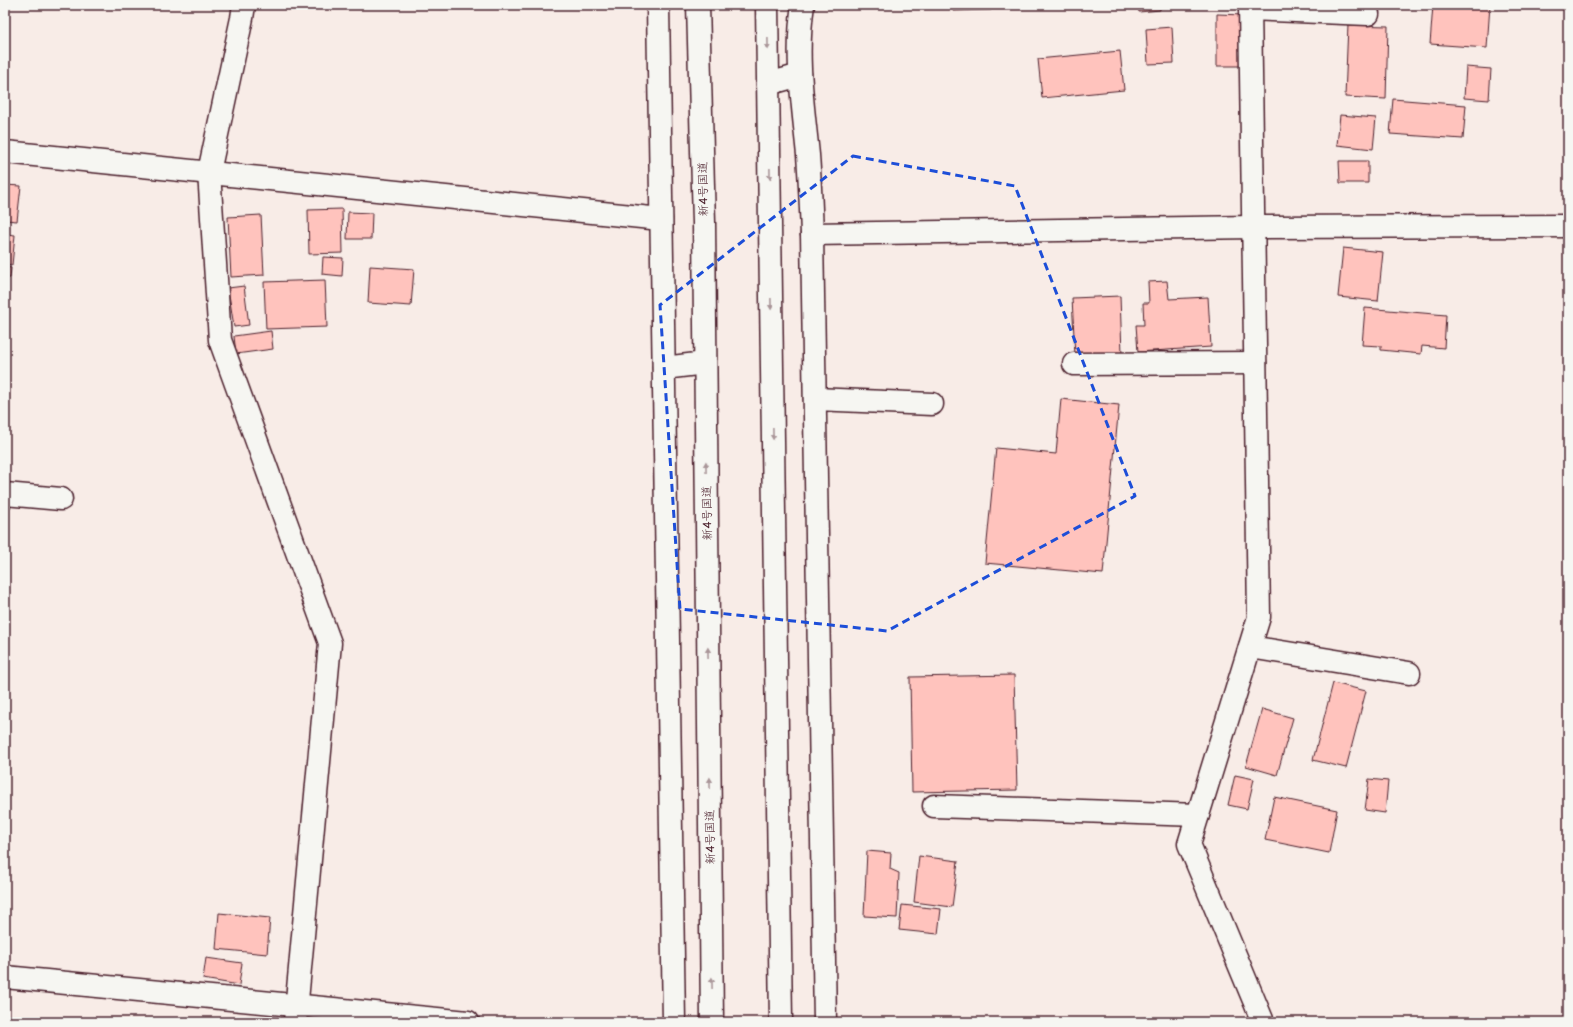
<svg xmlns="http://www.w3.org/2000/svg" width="1573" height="1027" font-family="Pangolin,'Klee One',sans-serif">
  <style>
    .building { fill: #ffc3bd; stroke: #4a1f2b }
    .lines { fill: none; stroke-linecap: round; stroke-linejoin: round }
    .minor-casing { stroke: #4a1f2b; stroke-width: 25 }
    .highway-casing { stroke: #4a1f2b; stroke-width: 25 }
    .minor { stroke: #f6f6f2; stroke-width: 22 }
    .highway { stroke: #f6f6f2; stroke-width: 22 }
    .oneway { fill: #a99598 }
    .marked { fill: none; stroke: #1d4ed8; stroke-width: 3; stroke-dasharray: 8 5; stroke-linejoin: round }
    .labels { text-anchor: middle; stroke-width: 4; stroke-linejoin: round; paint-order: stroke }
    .street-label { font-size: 12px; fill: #4a1f2b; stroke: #f6f6f2 }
  </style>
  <rect width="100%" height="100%" fill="#f8ece7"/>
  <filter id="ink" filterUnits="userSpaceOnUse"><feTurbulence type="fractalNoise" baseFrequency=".025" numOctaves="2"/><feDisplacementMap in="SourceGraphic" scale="8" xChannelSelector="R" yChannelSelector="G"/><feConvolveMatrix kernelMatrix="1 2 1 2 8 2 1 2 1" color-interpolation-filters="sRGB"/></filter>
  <g filter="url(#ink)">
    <!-- building -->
    <g class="building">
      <path d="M953,5H990L991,10L953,11Z"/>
      <path d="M1138,5H1160V10L1139,12Z"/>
      <path d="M1433,5H1490L1487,48L1430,44Z"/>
      <path d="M1217,14L1243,15L1242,66H1217Z"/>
      <path d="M1348,25L1388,26L1386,99L1345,97Z"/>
      <path d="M1172,27L1174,63L1148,64L1146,29Z"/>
      <path d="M1120,51L1124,90L1042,98L1038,59Z"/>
      <path d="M1466,67L1491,69L1489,100L1464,98Z"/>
      <path d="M1393,99L1466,105L1463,139L1390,134Z"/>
      <path d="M1340,115L1376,118L1373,149L1337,145Z"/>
      <path d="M1339,161H1368V183H1340Z"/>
      <path d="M5,185L21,186L17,221L5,220Z"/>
      <path d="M342,209L343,253L309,254L308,210Z"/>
      <path d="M348,212L372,213L371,239H347Z"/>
      <path d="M261,215L264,275L231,277L228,217Z"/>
      <path d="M5,234L15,235L12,265L5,264Z"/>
      <path d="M1343,248L1383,252L1378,301L1338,297Z"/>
      <path d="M323,257L343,258L342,276L322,274Z"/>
      <path d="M370,266L414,269L411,306L368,303Z"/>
      <path d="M5,267L11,268L10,278H5Z"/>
      <path d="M325,280L327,327L266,329L264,282Z"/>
      <path d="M1167,281L1169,299L1208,297L1211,347L1138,352L1136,325H1144L1143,303H1149L1148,282Z"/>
      <path d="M5,282L7,283L5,302Z"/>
      <path d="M244,286L249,325L234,327L228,288Z"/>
      <path d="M1120,296L1122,354L1075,356L1072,298Z"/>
      <path d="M1365,308L1446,315L1444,348L1422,346L1421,354L1381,350V346L1362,345Z"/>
      <path d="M5,311H8L5,334Z"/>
      <path d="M271,331L273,349L236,354L234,336Z"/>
      <path d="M1061,399L1119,405L1103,574L985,563L996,448L1056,454Z"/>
      <path d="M1014,675L1017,790L912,792L910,677Z"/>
      <path d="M1333,683L1366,691L1346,768L1313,760Z"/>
      <path d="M1262,709L1293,718L1277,775L1246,766Z"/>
      <path d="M1235,775L1254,779L1247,809L1228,805Z"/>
      <path d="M1369,779L1388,781L1385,813L1365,810Z"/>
      <path d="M1274,797L1337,810L1329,853L1265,840Z"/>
      <path d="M867,851L891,853L890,869L899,873L897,918L864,916Z"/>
      <path d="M919,856L958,861L952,907L914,902Z"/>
      <path d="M902,905L941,909L938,934L899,930Z"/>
      <path d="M219,913L270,918L267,954L216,949Z"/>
      <path d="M206,958L242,963L239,985L203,979Z"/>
    </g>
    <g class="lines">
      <!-- minor casing -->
      <g class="minor-casing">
        <g id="minor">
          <path d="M244,5L242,18L209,172L220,340L330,643L295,1022"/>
          <path d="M658,5L674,1022"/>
          <path d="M803,5C795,55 803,105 808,155C810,181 811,208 812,234L825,1022"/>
          <path d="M1250,5L1259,617L1189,844L1263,1022"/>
          <path d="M1250,9L1368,14"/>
          <path d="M768,84L800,75"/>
          <path d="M5,152L661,219"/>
          <path d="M812,234L1253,227L1568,226"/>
          <path d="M1074,364L1255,363"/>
          <path d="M664,368L705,363"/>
          <path d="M815,399L932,404"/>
          <path d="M5,494L61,499"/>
          <path d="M1250,647L1409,673"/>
          <path d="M934,806L1198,815"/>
          <path d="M5,977L468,1022"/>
        </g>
      </g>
      <!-- highway casing -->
      <g class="highway-casing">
        <g id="highway">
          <path d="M698,5L704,223L712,1022"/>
          <path d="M767,5L781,1022"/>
        </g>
      </g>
      <!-- minor -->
      <use href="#minor" class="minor"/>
      <!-- highway -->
      <use href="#highway" class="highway"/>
    </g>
    <!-- one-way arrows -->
    <defs><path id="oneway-solid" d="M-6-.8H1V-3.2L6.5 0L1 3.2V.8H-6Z"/></defs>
    <g class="oneway">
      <use href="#oneway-solid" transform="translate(768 44) rotate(89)"/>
      <use href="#oneway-solid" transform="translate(770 174) rotate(89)"/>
      <use href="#oneway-solid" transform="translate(771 304) rotate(89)"/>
      <use href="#oneway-solid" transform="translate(773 434) rotate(89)"/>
      <use href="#oneway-solid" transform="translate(706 467) rotate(-91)"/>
      <use href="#oneway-solid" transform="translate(708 653) rotate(-91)"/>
      <use href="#oneway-solid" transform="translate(710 783) rotate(-91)"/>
      <use href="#oneway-solid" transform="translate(712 983) rotate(-91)"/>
    </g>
  </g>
  <!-- marked area -->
  <path class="marked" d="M853,156L1015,186L1135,496L887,631L680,609L660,305Z"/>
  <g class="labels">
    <!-- street labels -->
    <g class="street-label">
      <text transform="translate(703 189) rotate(-91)" y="4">新4号国道</text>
      <text transform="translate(707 513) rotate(-91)" y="4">新4号国道</text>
      <text transform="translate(710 837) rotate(-91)" y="4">新4号国道</text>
    </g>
  </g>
  <!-- margin -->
  <rect width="1573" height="1027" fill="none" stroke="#f6f6f2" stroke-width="20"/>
  <rect x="10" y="10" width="1553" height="1007" fill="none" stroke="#4a1f2b" stroke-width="1.5" filter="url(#ink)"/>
</svg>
